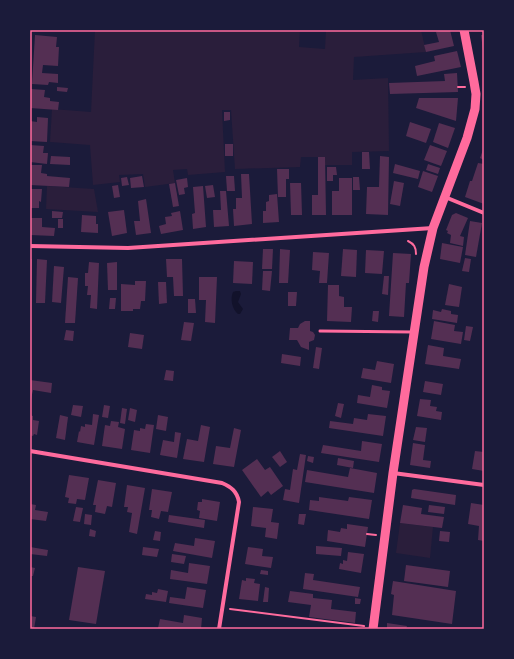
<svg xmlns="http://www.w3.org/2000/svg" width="514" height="659" font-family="'Open Sans',sans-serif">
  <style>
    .green { fill: #2a1e3b }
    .water { fill: #12122b }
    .building { fill: #542f53 }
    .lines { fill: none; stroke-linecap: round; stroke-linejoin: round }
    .path { stroke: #ff6b9d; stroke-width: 2 }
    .service { stroke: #ff6b9d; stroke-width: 3 }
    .minor { stroke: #ff6b9d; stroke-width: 4 }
    .primary { stroke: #ff6b9d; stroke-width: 9 }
    .neatline { fill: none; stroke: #ff6b9d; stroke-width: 1.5 }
  </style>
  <rect width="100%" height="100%" fill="#1b1b3a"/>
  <!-- green -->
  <g class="green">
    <path d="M95,30H300L299,47L325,49L326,30H421L426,52L354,57L353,80L388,78L389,151L352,152V165H325V157H301L300,167L235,169L231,110H222L225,172L188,175L187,169L173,170L175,183L145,187L143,174L119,175L120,182L93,185L90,145L50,142L52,109L91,112Z"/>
    <path d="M47,186L94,189L98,212L46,209Z"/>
    <path d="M400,523L433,527L430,558L396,553Z"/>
  </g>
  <!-- water -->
  <path class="water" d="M236,291H240L241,294L238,302L243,309L240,314H238C232,309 230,299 233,292Z"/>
  <!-- building -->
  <g class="building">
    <path d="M445,30H450L454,46L426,52L424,45L439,42L436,32Z"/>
    <path d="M35,35L57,37L56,47H59L58,66L43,65L42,73L58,74V83L49,82L48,85L32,84Z"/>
    <path d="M481,35H484V50H483Z"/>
    <path d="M457,51L461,67L417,76L415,66L435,61L434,56Z"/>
    <path d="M457,73L458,92L390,94L389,83L445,81L444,74Z"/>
    <path d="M57,87L68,88L67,92L57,91Z"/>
    <path d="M31,89L45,90L44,97L50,98V101L59,102L58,110L30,108Z"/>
    <path d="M419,98H458L456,121L416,108Z"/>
    <path d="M224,112H230V120L224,121Z"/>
    <path d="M37,117L48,118L47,142L30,141V121L37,122Z"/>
    <path d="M410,122L431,129L426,143L406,136Z"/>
    <path d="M439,123L455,128L448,148L433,142Z"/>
    <rect x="225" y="144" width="8" height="12"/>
    <path d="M30,145L44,146L43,153H48L47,164L30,162Z"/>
    <path d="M430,145L447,151L441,166L424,160Z"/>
    <path d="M484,147V160L480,158Z"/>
    <path d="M362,152H369L370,169H362Z"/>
    <path d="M51,156L70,157V165L50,164Z"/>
    <path d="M380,156L389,157L388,215L366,214L367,187H379Z"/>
    <path d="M318,157H325L326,215H312V195H318Z"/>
    <path d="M478,163L484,164V204L465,197L470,181H472Z"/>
    <path d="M395,164L420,171L418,179L393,173Z"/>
    <path d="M428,164L440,168L438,174L426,170Z"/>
    <path d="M30,165H42L41,173L47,174V176L70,178L69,187L30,185Z"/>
    <path d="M327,167H336L337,175H333V181H327Z"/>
    <path d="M277,169H289V179H286V197H278Z"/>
    <path d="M423,171L438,176L432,192L418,187Z"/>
    <path d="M241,174H249L252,224L234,226L233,209H236V198H242Z"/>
    <path d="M142,176L144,187L131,188L130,178Z"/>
    <path d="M226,176H234L235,191H227Z"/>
    <path d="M127,177L129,185L122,186L121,178Z"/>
    <path d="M353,177H359L360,190H353Z"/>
    <path d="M187,178L188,187L184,188L185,194L179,195L176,180Z"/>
    <path d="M339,178H352V215H332V191H339Z"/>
    <path d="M394,181L404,183L400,206L390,204Z"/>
    <path d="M175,183L179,206L173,207L169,184Z"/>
    <path d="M290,183H301L302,215H291Z"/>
    <path d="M118,185L120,197L114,198L112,186Z"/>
    <path d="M213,185L215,197L207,198L205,186Z"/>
    <path d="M203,186L206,227L193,229L192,214L195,213L193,187Z"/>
    <path d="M30,189H42L41,202L39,201V208H30Z"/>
    <path d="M220,191H226L229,226L214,227L213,210H221Z"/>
    <path d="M277,194L279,222L263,223V211H266V202L269,201V195Z"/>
    <path d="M146,199L151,233L136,235L134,221H140L138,201Z"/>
    <path d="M124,210L127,233L112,236L108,212Z"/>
    <path d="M52,211L63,212L62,218H52Z"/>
    <path d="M180,211L183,230L161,234L159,226L166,224L165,217L172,216L171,213Z"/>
    <path d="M456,213L468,218L460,236L464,237L463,246L450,243L451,235L447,233L448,231L446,230L452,215Z"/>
    <path d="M82,215L96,216V224H98V233L81,232Z"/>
    <path d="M30,218H42V227L55,228L54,236L30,235Z"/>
    <rect x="58" y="219" width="5" height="9"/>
    <path d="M470,221L482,223L476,257L465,255Z"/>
    <path d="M442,243L463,247L460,263L440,259Z"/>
    <path d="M263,249H273L272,269H262Z"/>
    <path d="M280,249L290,250L288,283H279Z"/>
    <path d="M343,249L357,250L356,277L341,276Z"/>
    <path d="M366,250L384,251L382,274L365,273Z"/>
    <path d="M313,252L329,253L327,283H319L320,271L312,270Z"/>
    <path d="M393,253L411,254L409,283H406L404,317L389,316Z"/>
    <path d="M465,258L471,259L469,272L462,271Z"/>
    <path d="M30,259H32L31,305H30Z"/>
    <path d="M37,259L47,260L45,303H36Z"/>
    <path d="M166,259H182L183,296H174L173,277H167Z"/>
    <path d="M234,261L253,262L252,284L233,283Z"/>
    <path d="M89,262L99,263L97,309L90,308L91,295H87L88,286H85V273H88Z"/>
    <path d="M117,262V290H108L107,263Z"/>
    <path d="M54,266L64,267L61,303L52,302Z"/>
    <path d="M263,271H272L270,291L262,290Z"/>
    <path d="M384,276H389L388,295L382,294Z"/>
    <path d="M68,277L78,278L75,323H65Z"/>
    <path d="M199,277H217L215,323L205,322L206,300H199Z"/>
    <path d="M135,281H146L145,301H141L140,309H133V311H121V284L135,285Z"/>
    <path d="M158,282H166L167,303L159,304Z"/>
    <path d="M449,284L462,287L459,307L445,305Z"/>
    <path d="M328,285H339V296L344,297V307H352L351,322L327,321Z"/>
    <path d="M288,292H297L296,306H288Z"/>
    <path d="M110,298H116L115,309H109Z"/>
    <path d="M188,299H195L196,313H188Z"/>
    <path d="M442,309L451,311V314L458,315L457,323L432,319L433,310L441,312Z"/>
    <path d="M373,311H379L378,322L372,321Z"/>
    <path d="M305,321H310V331L313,332L315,335L314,340L309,342V350L301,347L297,340H289L290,328H298L300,324Z"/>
    <path d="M434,321L455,325L454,331L463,332L461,344L431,339Z"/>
    <path d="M184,322L194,323L191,341L181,340Z"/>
    <path d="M466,326L473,327L470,341L464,340Z"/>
    <path d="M66,330L74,331L73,341L64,340Z"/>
    <path d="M130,333L144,335L142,349L128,347Z"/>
    <path d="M428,345L444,348L443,356L461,359L459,369L425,364Z"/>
    <path d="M316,347L322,348L319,369L313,368Z"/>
    <path d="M282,354L301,357L300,366L281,363Z"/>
    <path d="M377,361L394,364L391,383L361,378L363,368L375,370Z"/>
    <path d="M166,370L174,371L173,381L164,380Z"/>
    <path d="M30,380L52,383L51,393L33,390L31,399H30Z"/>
    <path d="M425,381L443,384L441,395L423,392Z"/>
    <path d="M372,385L382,387V390L390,391L387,408L357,403L358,395L370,397Z"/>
    <path d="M420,399L431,400L430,406L437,407L436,411L442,412L441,420L417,416Z"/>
    <path d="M338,403L344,404L341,418L335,416Z"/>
    <path d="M73,405L83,406L81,417L71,415Z"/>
    <path d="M104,405L110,406L108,418L102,417Z"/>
    <path d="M122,408L127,409L125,424L120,423Z"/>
    <path d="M130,408L137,410L135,422L128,420Z"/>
    <path d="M93,414L99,415L94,445L77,442L79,431L80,432L81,426L85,427V424L92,425Z"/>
    <path d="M368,414L386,416L383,436L329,428L330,421L353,424L354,418L367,420Z"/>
    <path d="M30,415L33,416V420L39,421L37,435L34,434L33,436L30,435Z"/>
    <path d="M60,415L68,417L65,440L56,438Z"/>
    <path d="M158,415L168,417L166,431L156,429Z"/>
    <path d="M111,421L119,422L118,427L125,429L122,449L102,446L105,425L110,426Z"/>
    <path d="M146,424L154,425L150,453L131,450L134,430L140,431V428L145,429Z"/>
    <path d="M201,425L210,427L204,462L183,459L187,439L198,441Z"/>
    <path d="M416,427L427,428L425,442L413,440Z"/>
    <path d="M234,428L241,430L234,467L213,464L216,446L230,448Z"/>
    <path d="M175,432L181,433L177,458L160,455L163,440L174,442Z"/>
    <path d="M362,441L382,444L379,462L321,453L323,445L361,451Z"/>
    <path d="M413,443L425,445L423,460L431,461L430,468L410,465Z"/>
    <path d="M280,451L287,462L280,467L272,457Z"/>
    <path d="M475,451L484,452V471L472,469Z"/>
    <path d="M300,454L306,455L299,503L283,500L285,489L290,490L293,469L297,470Z"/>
    <path d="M308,456L314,457L313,463L307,461Z"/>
    <path d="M338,458L354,461L353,468L337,465Z"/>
    <path d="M257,459L265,470L270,467L283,486L271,495L268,491L261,497L242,470Z"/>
    <path d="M350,468L377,473L374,493L305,482L307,470L348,477Z"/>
    <path d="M69,475L89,478L85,500L77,499L76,504L68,503L69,498L65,497Z"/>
    <path d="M98,480L116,483L112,507L107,506L105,514L95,512L96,505H93Z"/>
    <path d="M127,485L145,488L137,534L129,532L132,513L127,512L128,507H124Z"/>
    <path d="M152,489L172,492L168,512L161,511L159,519L151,517L152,510H149Z"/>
    <path d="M414,489L456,495L455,505L411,498L412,490Z"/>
    <path d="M319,497L348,501L349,497L372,500L369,519L309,510L310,500L319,501Z"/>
    <path d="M202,499L220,502L217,521L199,518L200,511L197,510L198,502H202Z"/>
    <path d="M471,503L484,505V541L478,540L479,526L468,524Z"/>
    <path d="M30,504L36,505L35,510L48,512L46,521L30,519Z"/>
    <path d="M403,505L422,508L421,514L444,517L442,528L400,523Z"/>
    <path d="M429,505L445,507L444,514L428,512Z"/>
    <path d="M76,507L83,508L80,522L73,521Z"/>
    <path d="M253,507L273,509L271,522L279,523L277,539L265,537L266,528L251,526Z"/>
    <path d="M85,514L92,515L91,525L84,524Z"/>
    <path d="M299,514H306L304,525L298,524Z"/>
    <path d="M169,515L205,520L204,528L168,522Z"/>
    <path d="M347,524L368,527L365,547L327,541L328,530L340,532L341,528L347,529Z"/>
    <path d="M90,529L96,531L95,537L89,536Z"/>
    <path d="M155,531L161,532L160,541L153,540Z"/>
    <path d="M440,531L450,532L449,542L439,541Z"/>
    <path d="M195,538L215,541L212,558L173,551L175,543L194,546Z"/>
    <path d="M316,546L342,548L341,556L316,554Z"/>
    <path d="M30,547L48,550L47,556L30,554Z"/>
    <path d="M143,547L159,549L157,557L142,555Z"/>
    <path d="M248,547L263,549L262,556L273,557L271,568L245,564Z"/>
    <path d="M348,552L364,554L361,573L339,569L340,563L343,564V560L347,561Z"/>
    <path d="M172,554L186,556L184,564L171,562Z"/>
    <path d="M189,563L210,566L207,584L170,579L171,570L188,573Z"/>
    <path d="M406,565L450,571L448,587L404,581Z"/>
    <path d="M30,567L35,568L33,576H30Z"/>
    <path d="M78,567L105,571L96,624L69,620Z"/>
    <path d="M261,570L268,571V575L260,574Z"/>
    <path d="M305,573L314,574L313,580L360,587L358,597L303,589Z"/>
    <path d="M246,578L255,579L254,583L260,584L258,601L239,599L242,580L246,581Z"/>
    <path d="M393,581L456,591L452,624L392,615L394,595L391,594Z"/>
    <path d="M187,587L206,590L203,608L169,603L170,597L185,599Z"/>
    <path d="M265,587L269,588L268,602H263Z"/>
    <path d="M158,589L168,591L166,602L145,599L146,594L152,595V592L157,593Z"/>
    <path d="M290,591L313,594V598L332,600L331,609L356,612L355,623L309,617L311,605L288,602Z"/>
    <path d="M355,598L361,599L360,604H355Z"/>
    <path d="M184,615L202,618L201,629L158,628L160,619L183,623Z"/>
    <path d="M30,616L36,617L34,629H30Z"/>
    <path d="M387,623L407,626L406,629H387Z"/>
  </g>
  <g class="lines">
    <!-- path -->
    <g class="path">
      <path d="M458,87H465"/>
      <path d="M408,241C414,244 416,247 416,254"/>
      <path d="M367,534L376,535"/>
      <path d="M230,609L364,626"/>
    </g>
    <!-- service -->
    <path class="service" d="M320,331L413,332"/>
    <!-- minor -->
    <g class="minor">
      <path d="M445,197L484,213"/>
      <path d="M30,246L128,248L433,228"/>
      <path d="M30,451L222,483C231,487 237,491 239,502L219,629"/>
      <path d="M393,473L484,485"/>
    </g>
    <!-- primary -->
    <path class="primary" d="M373,629L393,473L424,267L433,228L467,138L475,109L476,94L474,82L464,30"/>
  </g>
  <!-- border -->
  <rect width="514" height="659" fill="none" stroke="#1b1b3a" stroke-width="62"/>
  <rect x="31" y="31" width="452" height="597" class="neatline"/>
</svg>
